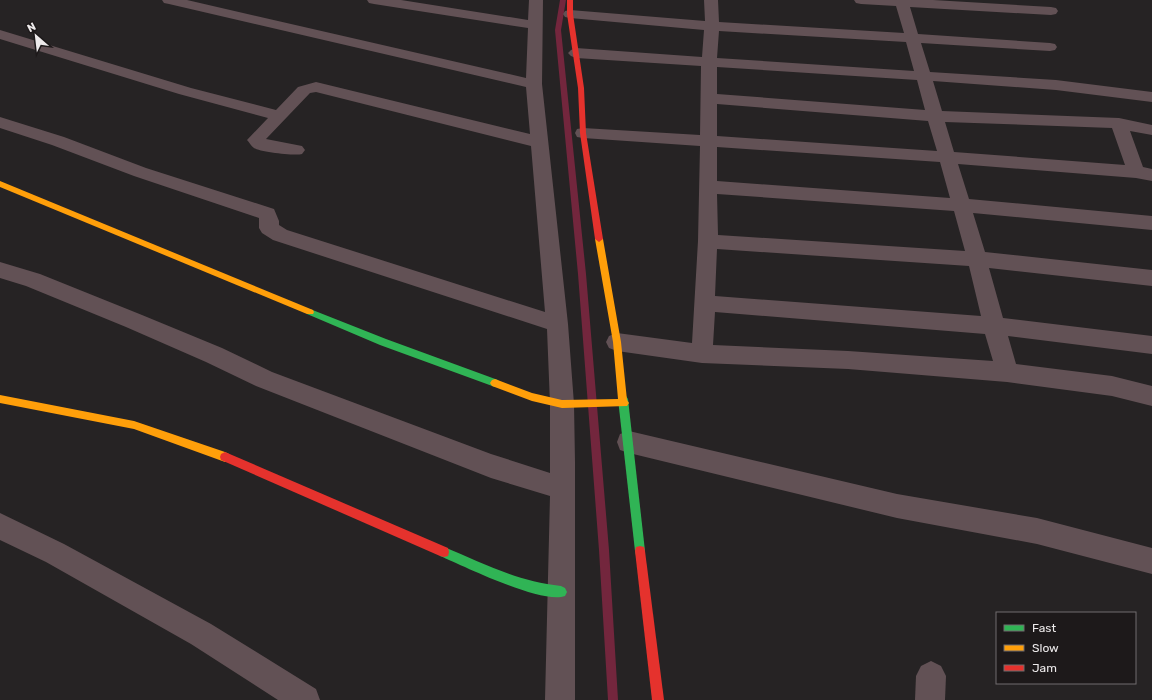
<svg xmlns="http://www.w3.org/2000/svg" width="1152" height="700" font-family="Rubik,sans-serif">
  <style>
    .lines { fill: none; stroke-linecap: round; stroke-linejoin: round }
    .stream { fill: #73263d; fill-rule: evenodd }
    .street { fill: #625155; fill-rule: evenodd }
    .fast { fill: #30b455; fill-rule: evenodd }
    .slow { fill: #ff9f0a; fill-rule: evenodd }
    .jam { fill: #e5322d; fill-rule: evenodd }
  </style>
  <rect width="100%" height="100%" fill="#262324"/>
  <g class="lines">
    <!-- stream -->
    <path class="stream" d="M560,0H566L561,30L586,274L609,550L618,700H608L599,550L578,274L555,30Z"/>
    <!-- street -->
    <g class="street">
      <path d="M162,0H187L526,78L528,28L374,4L369,3L367,0H401L528,20L529,0H543L542,84L568,324L574,404L575,462V700H545L550,496L491,478L256,386L206,362L126,327L26,286L0,278V262L40,274L142,315L222,348L272,372L491,454L550,473V404L547,329L273,240L262,233L259,228V218L134,176L52,145L0,128V117L64,137L146,168L274,209L279,221V225L287,230L545,312L531,146L316,92L310,93L266,139L302,146L305,150L302,154C295,156 260,152 254,148C251,146 249,142 247,140L268,118L179,94L0,39V30L191,88L276,110L298,87L316,82L530,134L526,87L169,4L164,3Z"/>
      <path d="M704,0H718L719,22L904,33L896,6L861,4L856,3L854,0H933L1051,7L1056,8L1058,11L1056,14L1051,15L910,7L918,34L1050,43L1055,44L1057,47L1055,50L1050,51L921,43L930,72L1056,80L1152,92V102L1056,90L933,81L942,111L1119,118L1152,125V135L1130,131L1143,167L1152,169V181L1136,178L958,164L969,199L1152,216V230L973,213L985,252L1152,270V286L989,268L1003,318L1152,336V354L1008,336L1016,364L1112,376L1152,386V406L1112,396L1007,382L848,369L702,363L617,351L609,348L606,342L609,336L617,333L692,343L698,241L700,146L583,138L577,137L575,133L577,129L583,128L700,135L701,66L576,58L571,56L568,53L571,50L576,48L702,57L704,30L570,18L565,17L563,14L565,11L570,10L705,21ZM719,31L906,42L914,71L717,58ZM717,67L917,80L925,110L717,94ZM717,104L928,121L937,151L717,136ZM945,122L1112,128L1125,165L954,152ZM717,147L940,162L950,198L717,181ZM717,194L954,211L965,251L718,235ZM717,249L969,266L981,316L715,296ZM715,312L985,334L993,361L848,351L713,345Z"/>
      <path d="M629,431L897,494L1037,518L1152,548V574L1037,544L897,518L629,453L620,450L617,442L620,434Z"/>
      <path d="M0,513L64,544L211,624L316,689L320,700H278L191,644L46,562L0,540Z"/>
      <path d="M931,661L941,666L946,676L945,700H915L916,676L921,666Z"/>
    </g>
    <!-- fast -->
    <g class="fast">
      <path d="M310,309L386,339L498,380L500,383L498,386L495,387L380,345L307,314L306,312L307,310Z"/>
      <path d="M623,395L626,396L628,399L645,551L644,555L640,556L636,555L635,551L618,399L620,396Z"/>
      <path d="M444,547C483,563 518,582 561,586L565,588L567,592L565,596C542,605 464,566 440,556L439,552L440,548Z"/>
    </g>
    <!-- slow -->
    <g class="slow">
      <path d="M0,181L313,310L314,312L313,314H307L0,187Z"/>
      <path d="M599,236L603,239L621,342L627,400L629,403L627,406L562,408L532,401L492,386L490,383L492,380L495,379L532,393L562,400L618,399L613,342L595,239Z"/>
      <path d="M0,395L134,421L225,452L229,454L230,457L229,460L225,462L134,429L0,403Z"/>
    </g>
    <!-- jam -->
    <g class="jam">
      <path d="M567,0H573V14L584,88L586,133L603,239L599,242L595,239L580,133L578,88L567,14Z"/>
      <path d="M225,452L448,548L449,552L448,556L444,557L440,556L221,460L220,457L221,454Z"/>
      <path d="M640,546L644,547L645,551L664,700H652L635,551L636,547Z"/>
    </g>
  </g>
  <!-- legend -->
  <rect x="996" y="612" width="140" height="72" fill="#1d191a" stroke="#706d6e"/>
  <rect x="1004" y="625" width="20" height="6" fill="#30b455" stroke="#706d6e"/>
  <text x="1032" y="632" font-size="12" fill="#edeaeb">Fast</text>
  <rect x="1004" y="645" width="20" height="6" fill="#ff9f0a" stroke="#706d6e"/>
  <text x="1032" y="652" font-size="12" fill="#edeaeb">Slow</text>
  <rect x="1004" y="665" width="20" height="6" fill="#e5322d" stroke="#706d6e"/>
  <text x="1032" y="672" font-size="12" fill="#edeaeb">Jam</text>
  <!-- north arrow -->
  <g transform="translate(36 36) rotate(332)" stroke="#1d191a" stroke-width="3" paint-order="stroke">
  <path d="M0-3L7 15L0 10L-7 15Z" fill="#edeaeb"/>
  <text y="-6" font-size="11" font-weight="bold" text-anchor="middle" fill="#edeaeb">N</text>
  </g>
</svg>
